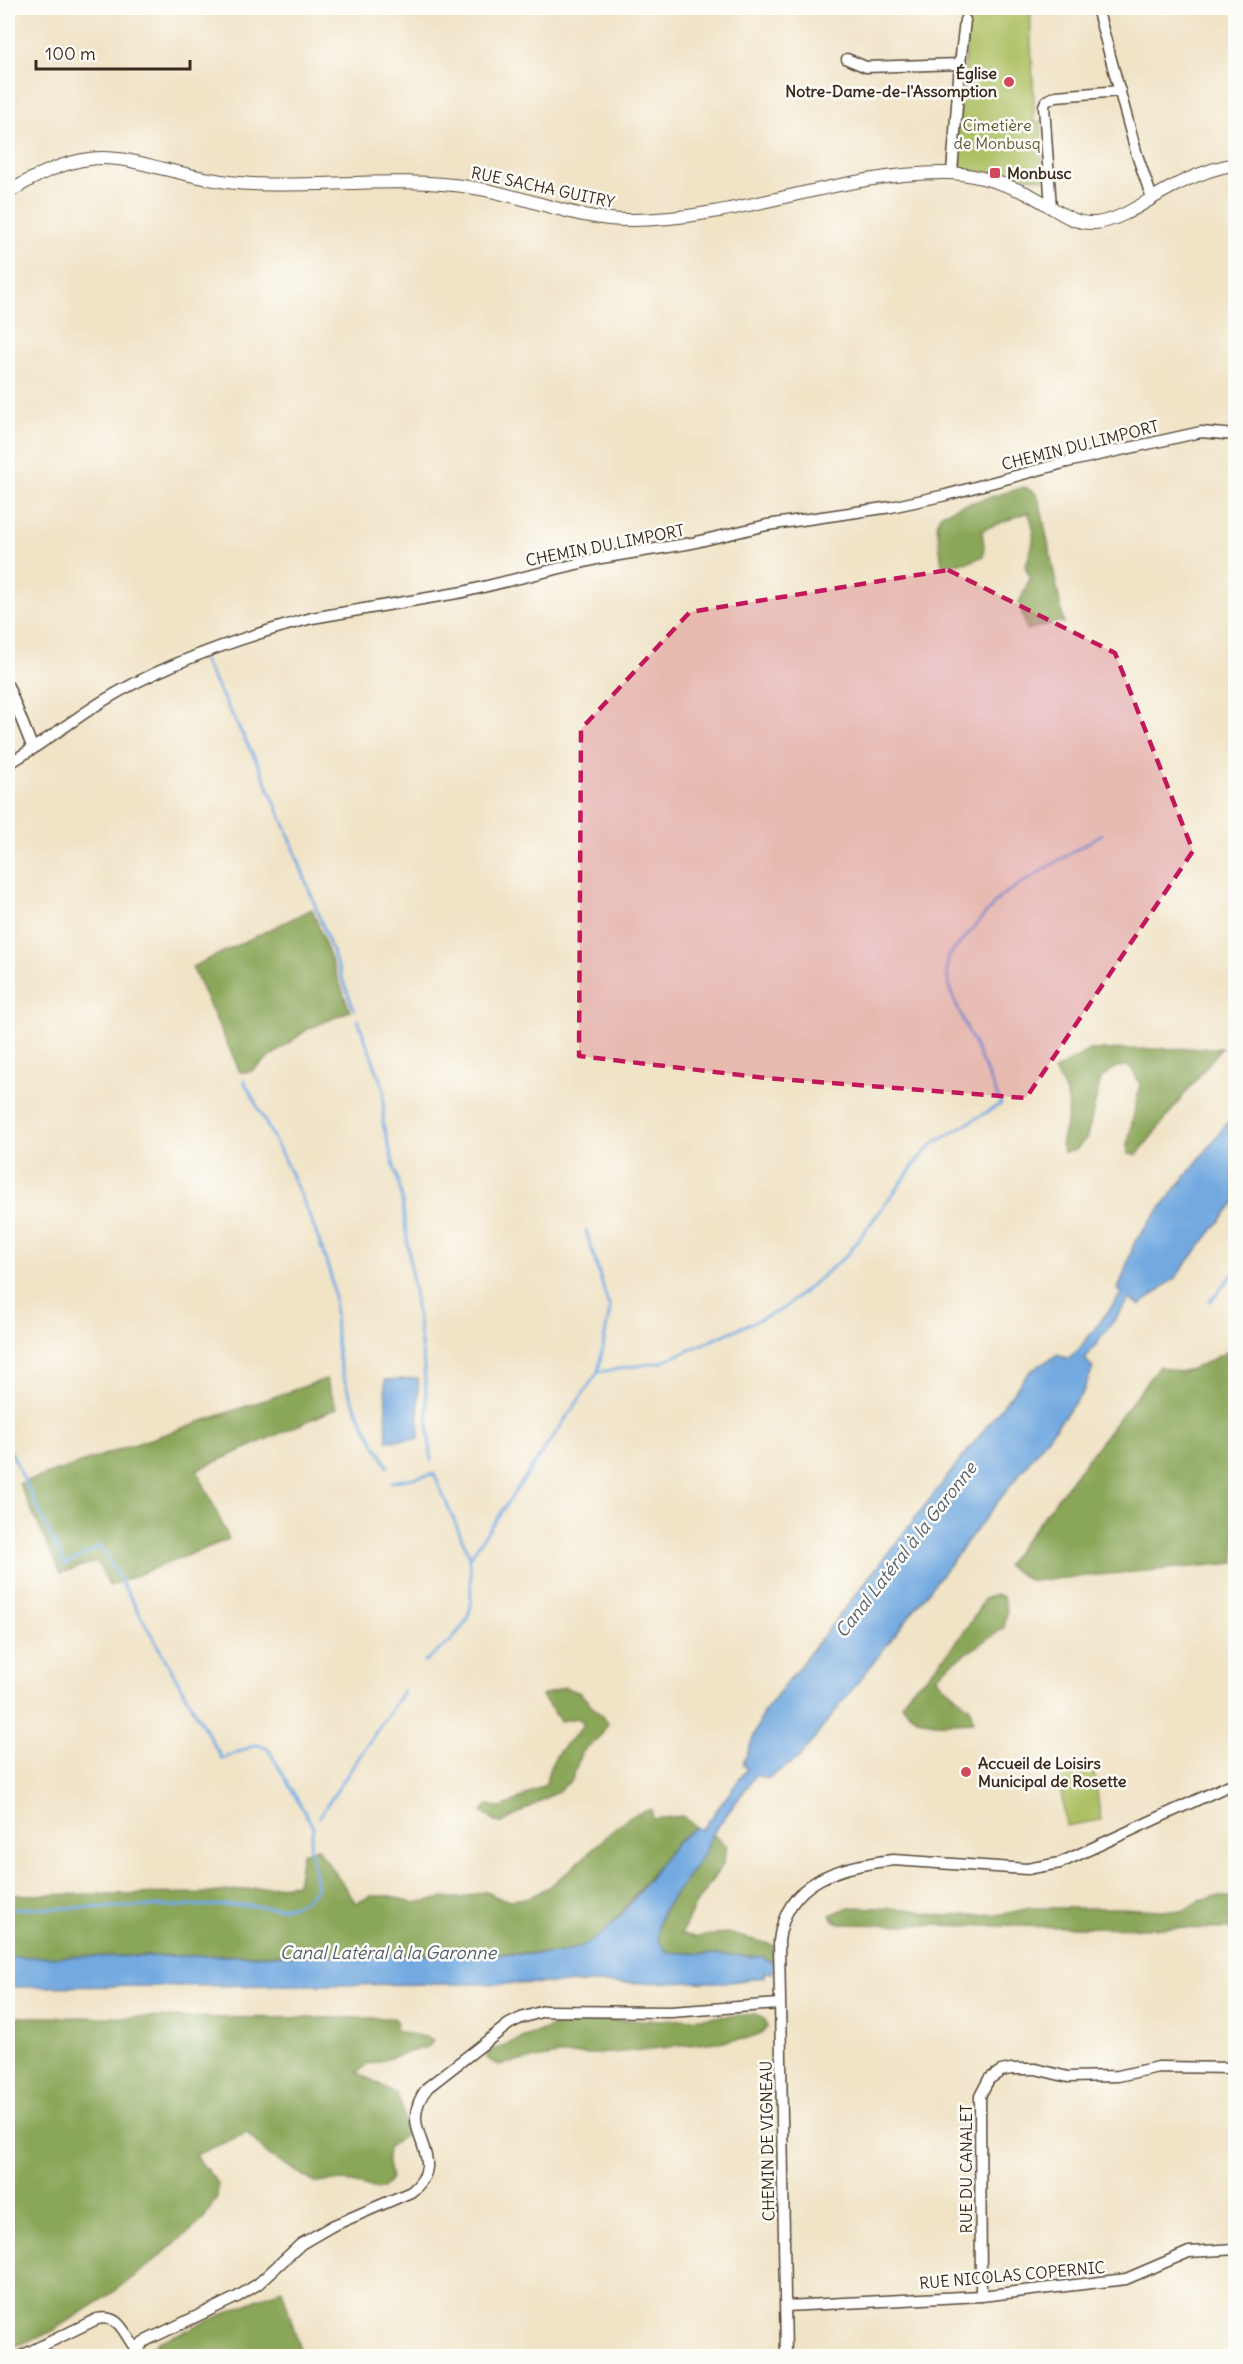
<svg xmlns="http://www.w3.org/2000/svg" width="1243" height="2364" font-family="Delius,sans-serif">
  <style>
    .green { fill: #adc063; stroke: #747540; stroke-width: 1.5 }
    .forest { fill: #8aa659; stroke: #62683c; stroke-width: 1.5 }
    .water { fill: #72a9e0; stroke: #566a7f; stroke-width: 1.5 }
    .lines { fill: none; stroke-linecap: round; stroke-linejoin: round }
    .stream { stroke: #72a9e0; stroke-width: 3 }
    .minor-casing { stroke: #564637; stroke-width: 13 }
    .tertiary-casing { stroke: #564637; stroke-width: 14 }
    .minor { stroke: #fff; stroke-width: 10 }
    .tertiary { stroke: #fff; stroke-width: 12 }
    .marked { fill: #c2185b; fill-opacity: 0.2; stroke: #c2185b; stroke-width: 4.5; stroke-dasharray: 12 8; stroke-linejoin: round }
    .poi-dot { fill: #d1495b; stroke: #fdfcf7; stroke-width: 2 }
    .labels { text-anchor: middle; stroke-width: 5; stroke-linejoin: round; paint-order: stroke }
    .poi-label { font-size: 16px; font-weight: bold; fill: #3b2a1e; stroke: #fdfcf7; text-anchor: start }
    .park-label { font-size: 16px; fill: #5d5733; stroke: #fdfcf7 }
    .street-label { font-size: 16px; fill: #3b2a1e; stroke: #fdfcf7 }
    .water-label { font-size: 18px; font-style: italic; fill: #515d6c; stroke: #fdfcf7 }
  </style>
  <rect width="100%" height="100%" fill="#fdfcf7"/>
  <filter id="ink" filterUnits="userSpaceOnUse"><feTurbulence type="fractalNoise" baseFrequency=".0167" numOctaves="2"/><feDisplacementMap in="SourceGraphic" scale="12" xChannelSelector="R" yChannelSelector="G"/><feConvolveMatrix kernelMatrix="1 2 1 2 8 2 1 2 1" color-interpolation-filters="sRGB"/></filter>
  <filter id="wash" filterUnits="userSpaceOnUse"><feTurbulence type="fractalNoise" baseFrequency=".008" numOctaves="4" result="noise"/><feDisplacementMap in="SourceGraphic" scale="24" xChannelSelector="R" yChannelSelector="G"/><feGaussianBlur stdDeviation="1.35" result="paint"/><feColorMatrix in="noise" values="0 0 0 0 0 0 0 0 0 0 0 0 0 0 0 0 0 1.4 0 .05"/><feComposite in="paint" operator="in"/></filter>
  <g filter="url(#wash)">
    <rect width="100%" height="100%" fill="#f0e3c6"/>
    <!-- green -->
    <g class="green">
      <path d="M970,8H1031C1029,47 1035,84 1034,122H1041L1043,179L960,169L955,161Z"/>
      <path d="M1093,1765L1101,1820L1066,1826L1058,1771Z"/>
    </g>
    <!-- forest -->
    <g class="forest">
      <path d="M1025,487L1035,493L1040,503L1064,623L1056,622L1027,630L1019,603L1030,578L1025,566C1034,546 1037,532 1028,512L982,530L984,547L983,556L970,562L942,565L937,525L940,515L959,506Z"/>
      <path d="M312,909L350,1011L308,1029L250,1072H240L192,967Z"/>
      <path d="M1221,1048L1137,1155L1128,1154V1142L1140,1085L1132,1069L1127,1066L1116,1067L1101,1078L1087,1137L1076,1150L1064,1152L1061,1145C1069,1109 1076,1105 1054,1071L1089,1050Z"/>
      <path d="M1235,1348V1563L1030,1581L1006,1565L1159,1366L1179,1372L1195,1368Z"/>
      <path d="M326,1379L337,1408L197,1470L229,1539L109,1586L97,1561L61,1573L19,1484Z"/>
      <path d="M996,1594L1003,1597L1007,1612L1004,1628L944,1669L937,1677L940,1683L970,1708L973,1722C948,1723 917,1729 902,1704C908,1690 917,1685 927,1676C947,1655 971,1625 984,1599Z"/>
      <path d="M564,1687L580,1693L608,1723L601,1735L581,1753L572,1780L557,1792L502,1823L495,1822L482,1811L489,1805L502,1808L546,1784C547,1771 553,1759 562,1748C569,1739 580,1734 584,1722L577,1718L560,1721L542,1696Z"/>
      <path d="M651,1809L653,1819L682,1816L696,1827L676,1843L605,1933L587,1945L563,1953L8,1957V1895L210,1893L297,1884L302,1853L317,1848L356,1903L371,1896H391L413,1903L444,1898H461L487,1891C490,1893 495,1897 499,1898C544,1912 593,1843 625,1820C632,1815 642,1812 651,1809Z"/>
      <path d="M712,1833L727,1846L722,1866L695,1905L681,1934L696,1937L727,1933L774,1945L772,1961L765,1960L764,1957L667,1952C637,1928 689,1876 703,1855C707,1848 709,1840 712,1833Z"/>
      <path d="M1213,1897H1235V1929L841,1924L833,1920L830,1915L849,1907L908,1909L942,1916L1003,1914L1030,1908H1121L1183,1911L1200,1900Z"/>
      <path d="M756,2014L765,2020L767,2027L762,2033L745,2039L613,2053L559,2055L499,2065L487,2058V2052L548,2028L573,2020H671Z"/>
      <path d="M8,2017L394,2018L397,2021L395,2029C406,2037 421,2033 433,2040L429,2046L367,2065L357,2072L397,2094L403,2110L406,2134L388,2148L387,2158L391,2178L383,2188L378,2190L342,2180L315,2183L269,2155L247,2133L195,2155L218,2184L217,2197L202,2221L148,2266L111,2294L51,2332L8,2349Z"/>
      <path d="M282,2289L302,2356H145L151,2348L159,2342Z"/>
    </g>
    <!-- water -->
    <g class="water">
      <path d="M1235,1113V1202L1175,1278L1140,1305L1130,1299L1085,1359L1093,1368L1083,1392L800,1757L767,1779L756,1775L711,1836L705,1852L662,1912L658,1926V1940L667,1952L764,1957L765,1960L772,1961L773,1973L764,1972V1977L731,1982L8,1987V1957L547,1954C614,1951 636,1888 675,1845C681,1838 689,1833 696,1827L702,1830L747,1769L743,1764L763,1713L1029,1372L1058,1354L1068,1359L1079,1349L1122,1293L1118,1290L1135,1241Z"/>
      <path d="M418,1378L419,1439L387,1441L385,1380Z"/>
    </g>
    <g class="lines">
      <!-- stream -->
      <g class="stream">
        <path d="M203,660L259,766L288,833L354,1010"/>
        <path d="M358,1020L384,1090L383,1124L401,1193L424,1367L431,1461"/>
        <path d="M244,1081C277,1144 309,1205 330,1273C338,1301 333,1332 339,1360C347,1398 369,1433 388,1467"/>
        <path d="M586,1230L610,1310L598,1372"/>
        <path d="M1210,1301L1236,1271"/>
        <path d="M8,1446L65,1565L101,1546L222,1759L255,1745L267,1747L313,1827L310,1847L317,1888C296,1914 275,1908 245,1905L8,1909"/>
        <path d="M392,1482L434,1474L470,1557"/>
        <path d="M424,1662L450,1642L466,1622L471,1606L470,1557L598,1372L662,1362L783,1309L847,1255L921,1156L934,1143L1001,1104L951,993L947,973L948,957L1001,896L1102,834"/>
        <path d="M319,1817L404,1690"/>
      </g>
    </g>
  </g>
  <g filter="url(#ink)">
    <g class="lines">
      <!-- minor casing -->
      <g class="minor-casing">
        <g id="minor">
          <path d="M1097,8L1137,155L1152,198"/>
          <path d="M847,59L866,67L960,64L952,173"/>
          <path d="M960,64L965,20"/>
          <path d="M1051,208L1044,106L1046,101L1056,96L1120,91"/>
          <path d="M8,686L33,749"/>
          <path d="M8,764C41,745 71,721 103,701C165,663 242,637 312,618L463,592L601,558L692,543L767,525L891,507L946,495L1067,462L1183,436L1201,432L1236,435"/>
          <path d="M981,2296L980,2096L989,2079L1001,2071L1011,2069H1036L1068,2077L1118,2076L1158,2067L1236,2068"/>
          <path d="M786,2306L981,2296L1126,2279L1189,2252L1236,2249"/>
          <path d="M21,2356L97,2319C121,2314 123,2333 136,2349"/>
          <path d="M133,2356L143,2342L237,2297L258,2284L301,2244L332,2226L411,2192C455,2156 391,2133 428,2087L509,2024L521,2018L544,2011L671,2012L779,2004"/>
          <path d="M786,2356L779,1941C786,1880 840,1866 893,1860L1027,1869L1060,1863L1236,1782"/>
        </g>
      </g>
      <!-- tertiary casing -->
      <g class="tertiary-casing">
        <path id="tertiary" d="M8,193C32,177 60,163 89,159C114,155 140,163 164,169C193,176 223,183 252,184C326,187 402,176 475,188C527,196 578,221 631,220C738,220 839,172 946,173C973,173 1002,183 1026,193C1049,203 1069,225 1095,223C1123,220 1147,200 1170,188C1191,177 1212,168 1236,164"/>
      </g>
      <!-- minor -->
      <use href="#minor" class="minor"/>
      <!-- tertiary -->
      <use href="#tertiary" class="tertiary"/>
    </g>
  </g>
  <!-- marked area -->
  <path class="marked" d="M948,570L1115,653L1193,851L1026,1098L766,1078L579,1056L581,729L690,612Z"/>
  <!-- markers -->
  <g class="poi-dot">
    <circle cx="1009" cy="82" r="6"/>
    <rect x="989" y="167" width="12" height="12" rx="3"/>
    <circle cx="966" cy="1772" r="6"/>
  </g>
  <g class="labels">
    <!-- poi labels -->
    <g class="poi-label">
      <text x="997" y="79" text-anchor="end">Église<tspan x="997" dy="18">Notre-Dame-de-l'Assomption</tspan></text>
      <text x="1007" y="179">Monbusc</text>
      <text x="978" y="1769">Accueil de Loisirs<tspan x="978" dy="18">Municipal de Rosette</tspan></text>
    </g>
    <!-- park labels -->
    <g class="park-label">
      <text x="997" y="131">Cimetière<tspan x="997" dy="18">de Monbusq</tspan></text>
    </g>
    <!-- street labels -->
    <g class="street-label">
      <text transform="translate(543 187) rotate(12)" y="6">RUE SACHA GUITRY</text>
      <text transform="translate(1080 445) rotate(-14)" y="6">CHEMIN DU LIMPORT</text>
      <text transform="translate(605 545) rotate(-11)" y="6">CHEMIN DU LIMPORT</text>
      <text transform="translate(767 2141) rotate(-91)" y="6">CHEMIN DE VIGNEAU</text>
      <text transform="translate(966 2169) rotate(-90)" y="6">RUE DU CANALET</text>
      <text transform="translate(1012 2275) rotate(-5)" y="6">RUE NICOLAS COPERNIC</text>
    </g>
    <!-- water labels -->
    <g class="water-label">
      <text transform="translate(906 1550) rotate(-52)" y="6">Canal Latéral à la Garonne</text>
      <text x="388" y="1959">Canal Latéral à la Garonne</text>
    </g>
  </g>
  <!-- margin -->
  <rect width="1243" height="2364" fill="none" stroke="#fdfcf7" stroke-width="30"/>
  <!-- scale -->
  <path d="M36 60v9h154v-9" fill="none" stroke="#3b2a1e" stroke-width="3"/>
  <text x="45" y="60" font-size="18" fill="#3b2a1e" stroke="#fdfcf7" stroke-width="4.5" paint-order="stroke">100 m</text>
</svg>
